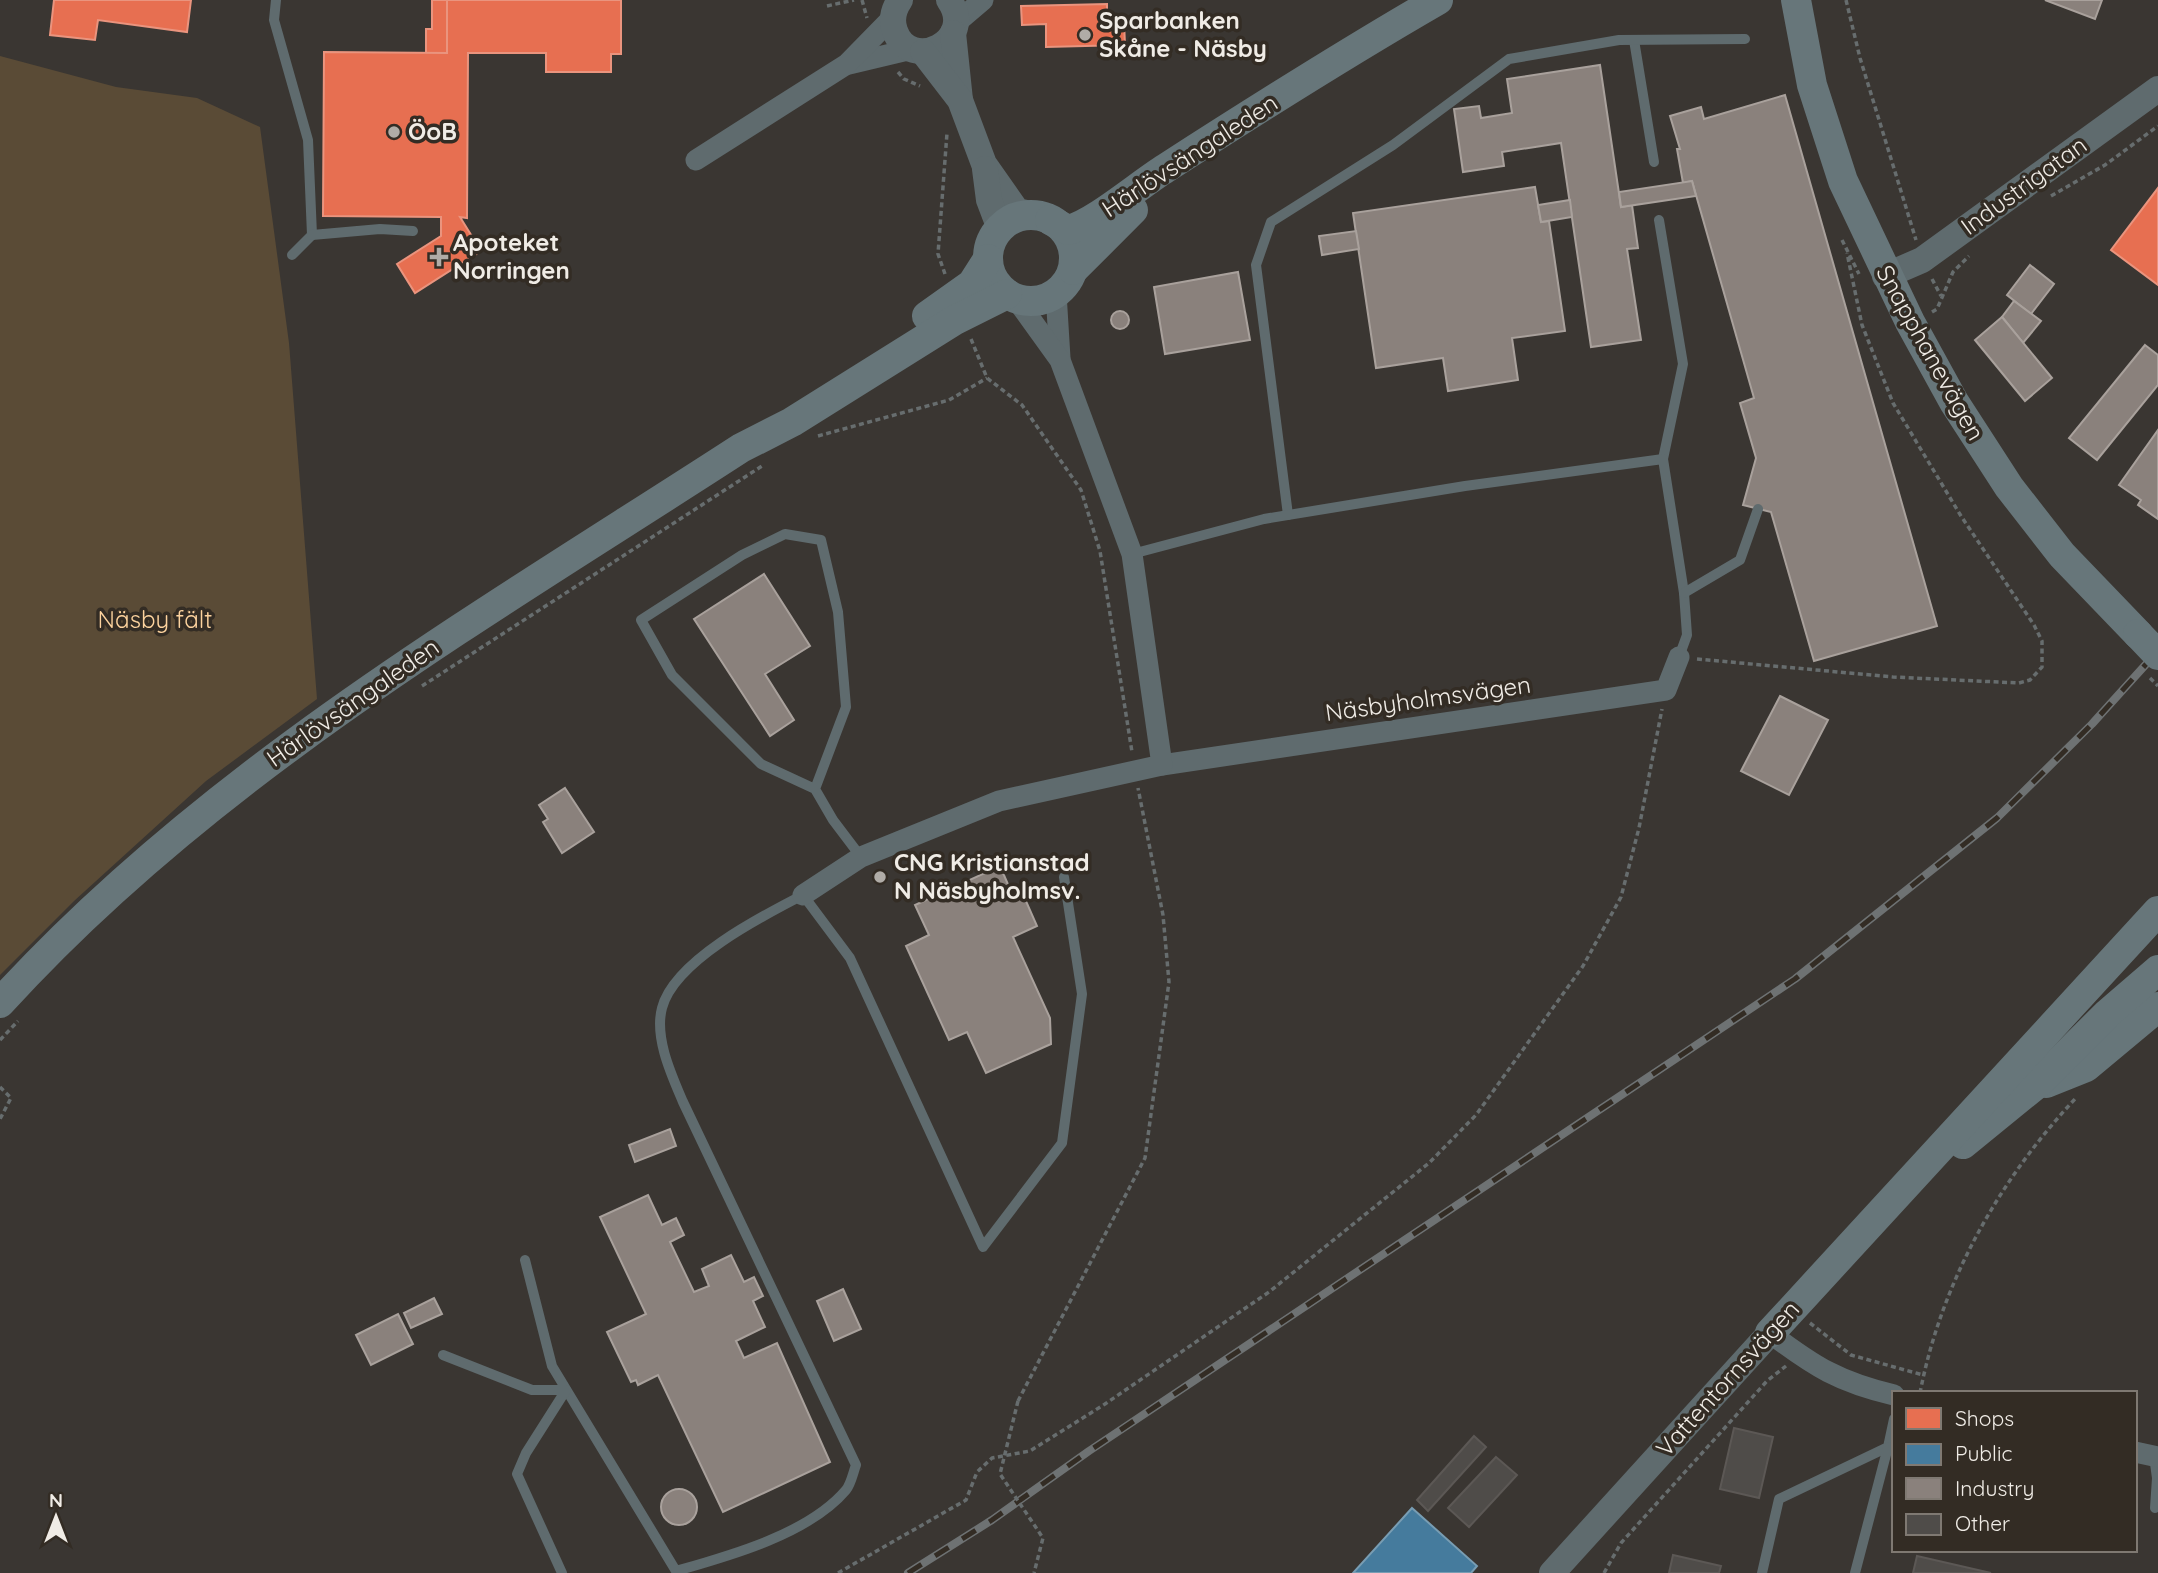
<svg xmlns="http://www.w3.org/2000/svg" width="2158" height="1573" font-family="Quicksand,sans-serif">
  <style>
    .green { fill: #5a4b36 }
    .shops { fill: #e76f51; stroke: #ea947e; stroke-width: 2 }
    .public { fill: #457b9d; stroke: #789db3; stroke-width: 2 }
    .industry { fill: #8a817c; stroke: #a9a19c; stroke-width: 2 }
    .building { fill: #4f4c49; stroke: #5c5855; stroke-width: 2 }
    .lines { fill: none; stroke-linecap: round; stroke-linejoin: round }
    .path { stroke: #676d6e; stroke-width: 3.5; stroke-dasharray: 5 3.5; stroke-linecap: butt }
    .service { stroke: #5f6b6e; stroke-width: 10 }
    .minor { stroke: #5f6b6e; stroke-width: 21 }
    .tertiary { stroke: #5f6b6e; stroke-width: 26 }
    .secondary { stroke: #67767a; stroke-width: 30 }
    .rail-casing { stroke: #6e7273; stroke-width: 8 }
    .rail { stroke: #332c24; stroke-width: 5; stroke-dasharray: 16; stroke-linecap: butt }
    .path-bridge { stroke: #676d6e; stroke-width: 3.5; stroke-dasharray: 5 3.5; stroke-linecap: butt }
    .secondary-bridge { stroke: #67767a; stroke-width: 30 }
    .poi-dot { fill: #b0aca7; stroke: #332c24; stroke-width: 2.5 }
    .labels { text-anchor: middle; stroke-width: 7; stroke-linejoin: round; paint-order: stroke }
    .poi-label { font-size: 24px; font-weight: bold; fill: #f0ece6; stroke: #332c24; text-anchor: start }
    .street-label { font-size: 24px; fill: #f0ece6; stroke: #332c24 }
    .park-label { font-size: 24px; fill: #fdd39e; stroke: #332c24 }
  </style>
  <rect width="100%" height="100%" fill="#3a3632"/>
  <!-- green -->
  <path class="green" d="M0,56L116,87L197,98L260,127L289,343L317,699L206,781L74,901L0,975Z"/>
  <!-- shops -->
  <g class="shops">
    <path d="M54,0H191L187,32L98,20L95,40L50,35Z"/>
    <path d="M432,0H447V53H426V29H432Z"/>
    <path d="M447,0H621V54H611V72H546V53H468L467,218L460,217L481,251L415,293L397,264L441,236V217L323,216L324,52L447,53Z"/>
    <path d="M1107,4V22H1124L1125,45L1046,47V24L1022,25L1021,6Z"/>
    <path d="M2158,188V285L2111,250Z"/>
  </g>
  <!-- public -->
  <path class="public" d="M1412,1508L1477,1566L1471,1573H1353Z"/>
  <!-- industry -->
  <g class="industry">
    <path d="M2045,0H2102L2095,19Z"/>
    <path d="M1600,65L1621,207L1632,205L1638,248L1627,249L1641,340L1591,347L1561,143L1502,152L1504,166L1463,172L1454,109L1479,106L1481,118L1512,113L1507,79Z"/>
    <path d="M1785,95L1937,626L1814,661L1771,512L1743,505L1756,458L1740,403L1754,398L1692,181L1683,183L1677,149H1680L1670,116L1701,107L1704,119Z"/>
    <path d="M1692,181L1696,196L1621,207L1619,192Z"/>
    <path d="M1535,187L1541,222L1549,221L1565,331L1512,338L1518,380L1448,391L1443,358L1376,368L1353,213Z"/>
    <path d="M1570,200L1572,217L1541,222L1538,205Z"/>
    <path d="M1356,231L1359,249L1322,255L1319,236Z"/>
    <path d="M2030,265L2054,284L2031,314L2007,295Z"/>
    <path d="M1238,272L1250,340L1165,354L1154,287Z"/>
    <path d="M2014,301L2041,321L2023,343L2002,317Z"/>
    <circle cx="1120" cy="320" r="9"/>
    <path d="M2002,317L2052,378L2025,401L1975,340Z"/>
    <path d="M2145,345L2158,355V385L2097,460L2069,438Z"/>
    <path d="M2158,430V519L2138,505L2141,500L2119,485Z"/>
    <path d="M764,574L810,646L765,674L794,720L770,736L694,619Z"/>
    <path d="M1780,696L1828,720L1789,795L1741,771Z"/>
    <path d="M565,788L594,832L562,853L543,822L548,819L539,805Z"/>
    <path d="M1000,866L1013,896L1022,892L1037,926L1013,937L1050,1018L1051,1044L986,1073L967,1032L949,1040L906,946L929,935L915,905Z"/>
    <path d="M670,1129L676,1146L635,1162L629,1145Z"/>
    <path d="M648,1195L662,1225L676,1218L684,1235L670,1242L694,1292L709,1286L702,1269L731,1255L744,1282L754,1277L763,1296L753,1301L765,1327L736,1341L744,1358L777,1343L830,1462L723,1512L658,1375L638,1385L636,1380L631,1382L607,1332L646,1314L600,1217Z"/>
    <path d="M843,1289L861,1329L834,1341L817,1301Z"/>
    <path d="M434,1298L442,1314L411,1328L404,1313Z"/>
    <path d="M398,1314L413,1344L371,1365L356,1335Z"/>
    <circle cx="679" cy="1507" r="18"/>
  </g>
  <!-- building -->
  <g class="building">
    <path d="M1734,1428L1773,1437L1759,1498L1720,1489Z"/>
    <path d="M1474,1436L1486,1447L1428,1511L1417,1500Z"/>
    <path d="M1496,1457L1517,1475L1469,1527L1448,1508Z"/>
    <path d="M1673,1555L1721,1566L1719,1573H1669Z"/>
    <path d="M1917,1556L1991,1573H1913Z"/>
  </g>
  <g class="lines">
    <!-- path -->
    <g class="path">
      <path d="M862,0L867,18"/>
      <path d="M1846,0L1860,58L1916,240"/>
      <path d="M827,6L854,0"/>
      <path d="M898,72L904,79L920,86"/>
      <path d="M2051,196L2105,165L2158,126"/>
      <path d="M1842,240L1859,274"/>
      <path d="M945,274L938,254L947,133"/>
      <path d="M1932,279L1941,296"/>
      <path d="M1932,312L1937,309L1953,272L1969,256"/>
      <path d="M971,339L987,378L1022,405L1081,490L1100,551L1132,752"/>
      <path d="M818,436L949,400L987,378"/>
      <path d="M1697,659L1893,677L2019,683L2030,680L2042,667V641L2034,625L1961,516L1893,403L1862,325L1847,253"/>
      <path d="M422,686L762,466"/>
      <path d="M0,1040L18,1021"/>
      <path d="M0,1087L11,1098L0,1119"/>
      <path d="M1810,1323L1851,1355L1923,1375"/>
      <path d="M1920,1393C1941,1283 1999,1180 2075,1099"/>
      <path d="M1018,1401L1145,1158L1169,982L1163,915L1138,788"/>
      <path d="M838,1573L966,1500L977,1472L992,1458L1030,1451L1105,1404L1269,1292L1429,1163L1476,1115L1583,966L1621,897L1639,828L1662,709"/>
      <path d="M1604,1573L1621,1543L1767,1381L1786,1366"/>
    </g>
    <!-- service -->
    <g class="service">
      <path d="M276,0L274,20L308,140L312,235L292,255"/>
      <path d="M1634,40L1654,162"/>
      <path d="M1659,220L1683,364L1663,459"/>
      <path d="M312,235L380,229L413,231"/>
      <path d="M1288,515L1256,265L1271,222L1393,145L1509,59L1619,40L1745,39"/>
      <path d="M1132,554L1264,519L1465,486L1663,459L1684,593L1687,635L1679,657"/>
      <path d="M1684,593L1740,560L1758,509"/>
      <path d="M815,789L846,707L838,612L821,540L785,534L742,555L641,620L672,675L761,764L815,789L833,820L861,857"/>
      <path d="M525,1260L552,1366L676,1571C729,1556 809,1534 846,1490C851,1484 853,1473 856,1465L683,1102C672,1076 654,1038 662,1008C674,961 762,916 803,895L850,958L983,1247L1062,1143L1082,994L1064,877"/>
      <path d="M443,1355L532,1390H566L526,1453L517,1474L562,1573"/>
      <path d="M2154,1456L2157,1478L2155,1508"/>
      <path d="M1762,1573L1779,1499L1888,1447L1894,1419"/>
      <path d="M1855,1573L1888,1447"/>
    </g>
    <!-- minor -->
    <g class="minor">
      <path d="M956,23L983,0"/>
      <path d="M849,64L912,49"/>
      <path d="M696,160L847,64L892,18"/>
      <path d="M1056,293L1060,358"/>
      <path d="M1162,765L1666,690L1679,657"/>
      <path d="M803,895L861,857L999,801L1162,765L1132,554L1060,360L1016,299"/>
      <path d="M1770,1333C1815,1367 1839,1382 1894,1395"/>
      <path d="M2135,1452L2158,1457"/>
    </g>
    <!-- tertiary -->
    <g class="tertiary">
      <path d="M900,0C893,10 891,20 895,31C910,74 978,41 949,0"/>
      <path d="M953,33L960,100"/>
      <path d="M923,52L960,100L984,164L1017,211L1040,216"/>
      <path d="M985,169L989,200L1000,229"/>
      <path d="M1885,276L1922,260L2158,89"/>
      <path d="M1552,1573L1770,1333"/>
    </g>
    <!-- secondary -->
    <g class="secondary">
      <path d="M1796,0L1812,85L1843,181L1910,322L1954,402L2009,487L2062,555L2138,634"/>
      <circle cx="1031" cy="258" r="43"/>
      <path d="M1050,220L1068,230C1094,224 1140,184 1166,168C1256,110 1346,53 1438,0"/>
      <path d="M1073,270L1133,210"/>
      <path d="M927,316L972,284L988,259"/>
      <path d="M0,1003C210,772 482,616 741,448L792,422L955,320L1007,294"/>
      <path d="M2046,1083L2086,1067L2158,1007"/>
      <path d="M1963,1144L2038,1083L2107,1014L2158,970"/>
      <path d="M1770,1333L2158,911"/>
    </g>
    <!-- rail casing -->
    <g class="rail-casing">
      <path id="rail" d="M908,1573L992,1520L1089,1451L1795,979L1997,818L2092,724L2158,651"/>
    </g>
    <!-- rail -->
    <use href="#rail" class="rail"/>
    <!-- path-bridge -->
    <g class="path-bridge">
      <path d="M2150,678L2158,686"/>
      <path d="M1018,1401L1000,1474L1043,1538L1034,1573"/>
    </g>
    <!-- secondary-bridge -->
    <path class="secondary-bridge" d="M2138,634L2158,655"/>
  </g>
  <!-- markers -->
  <g class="poi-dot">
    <circle cx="1085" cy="35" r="7"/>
    <circle cx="394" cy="132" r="7"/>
    <path d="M435.5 246.5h7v7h7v7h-7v7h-7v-7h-7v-7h7z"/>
    <circle cx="880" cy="877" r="7"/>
  </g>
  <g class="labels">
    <!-- poi labels -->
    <g class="poi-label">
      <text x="1099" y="29">Sparbanken<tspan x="1099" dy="28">Skåne - Näsby</tspan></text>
      <text x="408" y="140">ÖoB</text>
      <text x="453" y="251">Apoteket<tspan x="453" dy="28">Norringen</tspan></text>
      <text x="894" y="871">CNG Kristianstad<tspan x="894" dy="28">N Näsbyholmsv.</tspan></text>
    </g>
    <!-- street labels -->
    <g class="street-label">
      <text transform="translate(1190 156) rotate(-33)" y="8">Härlövsängaleden</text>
      <text transform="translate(2024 186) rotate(-36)" y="8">Industrigatan</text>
      <text transform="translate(1930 353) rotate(61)" y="8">Snapphanevägen</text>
      <text transform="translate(1428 699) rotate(-8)" y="8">Näsbyholmsvägen</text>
      <text transform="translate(353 703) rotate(-35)" y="8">Härlövsängaleden</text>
      <text transform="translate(1728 1379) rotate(-48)" y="8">Vattentornsvägen</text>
    </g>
    <!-- park labels -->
    <g class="park-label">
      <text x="155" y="628">Näsby fält</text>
    </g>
  </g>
  <!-- legend -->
  <rect x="1892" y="1391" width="245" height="161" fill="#332c24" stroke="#7f7972" stroke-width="2"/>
  <rect x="1906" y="1408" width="35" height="21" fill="#e76f51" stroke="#7f7972" stroke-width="2"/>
  <text x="1955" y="1426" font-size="21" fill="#f0ece6">Shops</text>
  <rect x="1906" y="1444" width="35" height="21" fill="#457b9d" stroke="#7f7972" stroke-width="2"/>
  <text x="1955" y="1461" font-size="21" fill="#f0ece6">Public</text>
  <rect x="1906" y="1478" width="35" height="21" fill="#8a817c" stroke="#7f7972" stroke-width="2"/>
  <text x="1955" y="1496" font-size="21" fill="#f0ece6">Industry</text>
  <rect x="1906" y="1514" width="35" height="21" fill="#4f4c49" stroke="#7f7972" stroke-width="2"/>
  <text x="1955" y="1531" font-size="21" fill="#f0ece6">Other</text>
  <!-- north arrow -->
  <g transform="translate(56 1517)" stroke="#332c24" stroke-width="5" paint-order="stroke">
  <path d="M0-5L12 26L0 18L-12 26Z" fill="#f0ece6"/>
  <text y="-10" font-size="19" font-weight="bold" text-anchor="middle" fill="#f0ece6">N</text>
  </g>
</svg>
